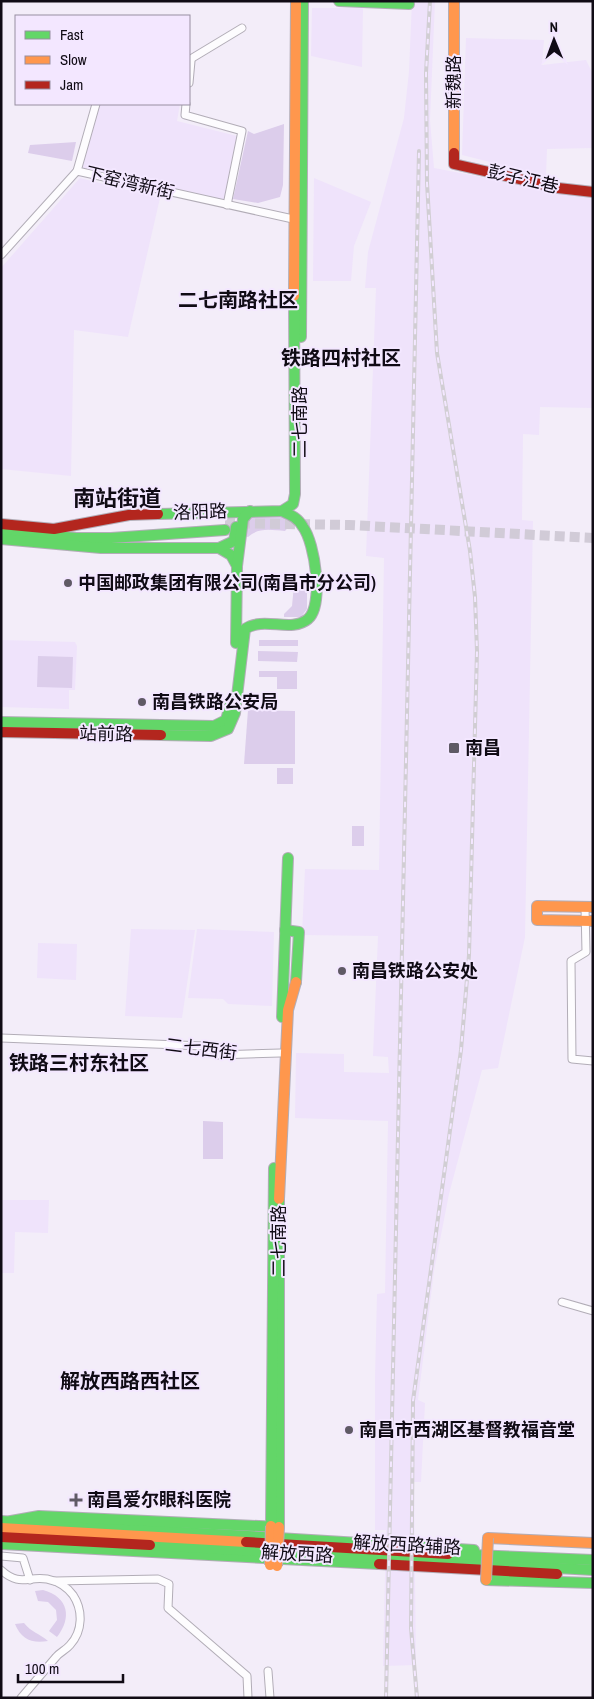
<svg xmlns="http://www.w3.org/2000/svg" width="594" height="1699" font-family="'Archivo Narrow','Noto Sans SC',sans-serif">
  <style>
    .built { fill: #efe3fb }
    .green { fill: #dccdeb }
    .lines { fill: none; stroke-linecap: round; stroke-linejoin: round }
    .secondary-tunnel { stroke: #d1cbd7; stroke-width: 10; stroke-dasharray: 10 5; stroke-linecap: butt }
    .street-casing { stroke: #b2adb7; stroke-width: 9 }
    .fast-casing { stroke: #b2adb7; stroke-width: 12 }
    .slow-casing { stroke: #b2adb7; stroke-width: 12 }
    .jam-casing { stroke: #b2adb7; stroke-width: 12 }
    .street { stroke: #fdfcfe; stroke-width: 7 }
    .fast { stroke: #63d668; stroke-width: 10 }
    .slow { stroke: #ff974d; stroke-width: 10 }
    .jam { stroke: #b3261e; stroke-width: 10 }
    .rail-casing { stroke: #d1ced3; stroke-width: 4 }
    .rail { stroke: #f3e7ff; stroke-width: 2; stroke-dasharray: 5.5; stroke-linecap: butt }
    .slow-bridge-casing { stroke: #b2adb7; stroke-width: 12; stroke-linecap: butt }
    .slow-bridge { stroke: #ff974d; stroke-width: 10 }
    .poi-dot { fill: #5f5a65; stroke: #f3e7ff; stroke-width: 2 }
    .labels { text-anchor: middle; stroke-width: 4; stroke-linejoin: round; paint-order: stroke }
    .street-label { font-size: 18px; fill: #100b15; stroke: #f3e7ff }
    .poi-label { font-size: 18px; font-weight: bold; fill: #100b15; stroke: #f3e7ff; text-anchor: start }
    .quarter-label { font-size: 20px; font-weight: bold; fill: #100b15; stroke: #f3e7ff }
    .district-label { font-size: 22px; font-weight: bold; fill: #100b15; stroke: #f3e7ff }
  </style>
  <rect width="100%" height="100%" fill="#f3edf9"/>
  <!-- built -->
  <g class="built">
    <path d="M412,1H435L430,120L434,168L513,183L593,194V408L540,407L539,435L523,434L522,520L533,521L525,937L498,1068L482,1070L449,1194L434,1271L418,1400L425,1403L421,1482H414L416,1665L383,1666L386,1530H375V1377L377,1294L385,1293L388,1121L295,1118L296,1053L344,1054V1072L389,1073L388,1057L373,1056L378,936L302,935L305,869L379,870L384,558L366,556L376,288H365L368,252L404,118L409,71Z"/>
    <path d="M312,8H363L362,67L311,56Z"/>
    <path d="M466,38L544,40L542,65L586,60L593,74V148L547,149L546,176L462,155Z"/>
    <path d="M100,104H180L177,121L237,136L224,201L81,169Z"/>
    <path d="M80,178L160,198L128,337L74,330L71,476L1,469V268Z"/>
    <path d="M314,178L371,202L354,246L351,281H313Z"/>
    <path d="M1,640L75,642L77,646L75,690H69V709L1,707Z"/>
    <path d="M131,929L195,930L182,1018L125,1016Z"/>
    <path d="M197,929L274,932L272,1006L228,1004L223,999L188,998Z"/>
    <path d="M38,943L77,944L76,980L37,978Z"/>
    <path d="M1,1200H49L48,1233L15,1232L14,1273H1Z"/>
  </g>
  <!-- green -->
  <g class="green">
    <path d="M284,124L283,185L280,197L258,203L233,199L248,131L254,134Z"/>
    <path d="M76,142L72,161L28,153L30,145Z"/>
    <path d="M260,515L291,518L292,523L285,531C271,530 259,527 248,537L244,536V523L251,517Z"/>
    <path d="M300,582L307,585V609L301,617H284V614L292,606L294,585Z"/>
    <rect x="259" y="640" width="39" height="6"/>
    <path d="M258,651L298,652L297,662L258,661Z"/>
    <path d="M38,656L73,657L72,688L37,687Z"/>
    <path d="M259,671H297V689H277V677H259Z"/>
    <path d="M248,710L295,711V764H244Z"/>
    <rect x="277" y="768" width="16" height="16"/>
    <rect x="352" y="826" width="12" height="20"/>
    <path d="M203,1121L223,1122V1159H203Z"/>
    <path d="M43,1590C69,1597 72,1618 57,1637L49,1631L57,1620L56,1610L48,1602L38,1601L35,1591Z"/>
    <path d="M24,1623C31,1632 40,1634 48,1641C32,1644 21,1639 15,1624Z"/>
  </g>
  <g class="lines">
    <!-- secondary-tunnel -->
    <path class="secondary-tunnel" d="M225,523L349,525L593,538"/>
    <!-- street casing -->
    <g class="street-casing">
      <g id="street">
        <path d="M189,60L242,28"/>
        <path d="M189,83L191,61"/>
        <path d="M186,104L185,115L242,131L227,205"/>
        <path d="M77,171L96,104"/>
        <path d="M1,255L77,171L293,219"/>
        <path d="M585,907L586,952L571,961L572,1059L593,1061"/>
        <path d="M1,1038L204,1046L217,1055L280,1053"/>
        <path d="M562,1302L593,1311"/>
        <path d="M1,1556L23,1558L30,1580"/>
        <path d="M1,1570C20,1587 27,1576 47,1579C57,1581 67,1587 73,1595C83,1610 83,1631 70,1645C66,1650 60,1652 56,1657C44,1671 33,1684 21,1698"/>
        <path d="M55,1581L158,1579L169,1584L168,1608L247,1676L248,1698"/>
        <path d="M268,1671L270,1698"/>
      </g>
    </g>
    <!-- fast casing -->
    <g class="fast-casing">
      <g id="fast">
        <path d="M339,1L409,4"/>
        <path d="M301,337L303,1"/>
        <path d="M158,514L282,511L293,504L295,494L294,296"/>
        <path d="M1,531L76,538H111L225,530"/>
        <path d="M1,539L101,548H219L231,555L237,566"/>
        <path d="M219,548L234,541L236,527"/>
        <path d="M236,643L237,566L243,519L250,511"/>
        <path d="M1,722L214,726L226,720L230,705"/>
        <path d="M161,735L211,736L228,729L235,713L245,629C264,616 291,633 308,619C324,605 315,543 303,527C298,518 291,515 282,511"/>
        <path d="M285,930L299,932L296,982"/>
        <path d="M282,1017L288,858"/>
        <path d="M1,1521L474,1550"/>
        <path d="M11,1521L39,1516L279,1527V1199"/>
        <path d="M271,1526L274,1168"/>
        <path d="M1,1544L379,1564"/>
        <path d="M150,1545L593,1570"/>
        <path d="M448,1554L593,1560"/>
        <path d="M486,1580L593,1583"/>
      </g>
    </g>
    <!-- slow casing -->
    <g class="slow-casing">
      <g id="slow">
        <path d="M454,1V153"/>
        <path d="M294,296L296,1"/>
        <path d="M593,907L537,906V920L593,921"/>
        <path d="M279,1199L288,1010L296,982"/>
        <path d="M1,1528L246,1542"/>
        <path d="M488,1538L593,1543"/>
      </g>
    </g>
    <!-- jam casing -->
    <g class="jam-casing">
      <g id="jam">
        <path d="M454,153V164L558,188L593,192"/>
        <path d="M1,524L54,529L129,515L158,514"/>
        <path d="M1,732L161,735"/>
        <path d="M1,1537L150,1545"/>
        <path d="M246,1542L448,1554"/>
        <path d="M379,1564L557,1574"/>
      </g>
    </g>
    <!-- street -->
    <use href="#street" class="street"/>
    <!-- fast -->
    <use href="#fast" class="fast"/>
    <!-- slow -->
    <use href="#slow" class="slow"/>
    <!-- jam -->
    <use href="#jam" class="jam"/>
    <!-- rail casing -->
    <g class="rail-casing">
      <g id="rail">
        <path d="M386,1698L419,151"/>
        <path d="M417,1698L411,1628L413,1401L461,1050L469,955L477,651L475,597L470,551L437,353L427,183L426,73L430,1"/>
      </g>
    </g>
    <!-- rail -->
    <use href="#rail" class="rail"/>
    <!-- slow-bridge casing -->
    <g class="slow-bridge-casing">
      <g id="slow-bridge">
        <path d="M270,1565L271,1526"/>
        <path d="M277,1566L279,1527"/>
        <path d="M486,1580L488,1538"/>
      </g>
    </g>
    <!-- slow-bridge -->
    <use href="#slow-bridge" class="slow-bridge"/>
  </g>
  <!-- markers -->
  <g class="poi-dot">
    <circle cx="68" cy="583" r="5"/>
    <circle cx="142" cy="702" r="5"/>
    <rect x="448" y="742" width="12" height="12" rx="2.5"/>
    <circle cx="342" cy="971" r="5"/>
    <circle cx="349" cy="1430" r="5"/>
    <path d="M73.5 1492.5h5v5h5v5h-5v5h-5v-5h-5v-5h5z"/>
  </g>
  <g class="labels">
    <!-- street labels -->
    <g class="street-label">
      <text transform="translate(454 82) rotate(-90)" y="6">新魏路</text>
      <text transform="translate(523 179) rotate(13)" y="6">彭子江巷</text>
      <text transform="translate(130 183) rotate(13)" y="6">下窑湾新街</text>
      <text transform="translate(300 422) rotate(-90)" y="6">二七南路</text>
      <text transform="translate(200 512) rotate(-2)" y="6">洛阳路</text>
      <text transform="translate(106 734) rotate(1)" y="6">站前路</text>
      <text transform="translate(201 1049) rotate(7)" y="6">二七西街</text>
      <text transform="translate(279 1241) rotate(-90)" y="6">二七南路</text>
      <text transform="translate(407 1545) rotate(3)" y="6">解放西路辅路</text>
      <text transform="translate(297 1554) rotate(3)" y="6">解放西路</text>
    </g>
    <!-- poi labels -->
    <g class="poi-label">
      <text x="78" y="589">中国邮政集团有限公司(南昌市分公司)</text>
      <text x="152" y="708">南昌铁路公安局</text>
      <text x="465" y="754">南昌</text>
      <text x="352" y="977">南昌铁路公安处</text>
      <text x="359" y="1436">南昌市西湖区基督教福音堂</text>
      <text x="87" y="1506">南昌爱尔眼科医院</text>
    </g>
    <!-- quarter labels -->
    <g class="quarter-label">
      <text x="238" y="307">二七南路社区</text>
      <text x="341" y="365">铁路四村社区</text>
      <text x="79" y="1070">铁路三村东社区</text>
      <text x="130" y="1388">解放西路西社区</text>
    </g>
    <!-- district labels -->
    <g class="district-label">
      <text x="117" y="506">南站街道</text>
    </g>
  </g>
  <!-- border -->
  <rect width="594" height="1699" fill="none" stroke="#100b15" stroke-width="5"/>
  <!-- legend -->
  <rect x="15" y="15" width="175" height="90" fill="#f3e7ff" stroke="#988fa1"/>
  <rect x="25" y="31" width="25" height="8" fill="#63d668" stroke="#988fa1"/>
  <text x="60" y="40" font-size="15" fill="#100b15">Fast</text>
  <rect x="25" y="56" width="25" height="8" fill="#ff974d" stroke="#988fa1"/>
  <text x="60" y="65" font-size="15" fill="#100b15">Slow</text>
  <rect x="25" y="81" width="25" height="8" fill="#b3261e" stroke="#988fa1"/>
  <text x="60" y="90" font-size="15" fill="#100b15">Jam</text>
  <!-- north arrow -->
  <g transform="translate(554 40) rotate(359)" stroke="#f3e7ff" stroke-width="4" paint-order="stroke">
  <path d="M0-4L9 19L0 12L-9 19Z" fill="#100b15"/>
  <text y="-8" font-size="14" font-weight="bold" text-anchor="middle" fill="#100b15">N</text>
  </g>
  <!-- scale -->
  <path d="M18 1674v8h105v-8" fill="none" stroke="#100b15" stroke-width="2.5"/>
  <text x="25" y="1674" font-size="15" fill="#100b15" stroke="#f3e7ff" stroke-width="4" paint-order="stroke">100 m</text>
</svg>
